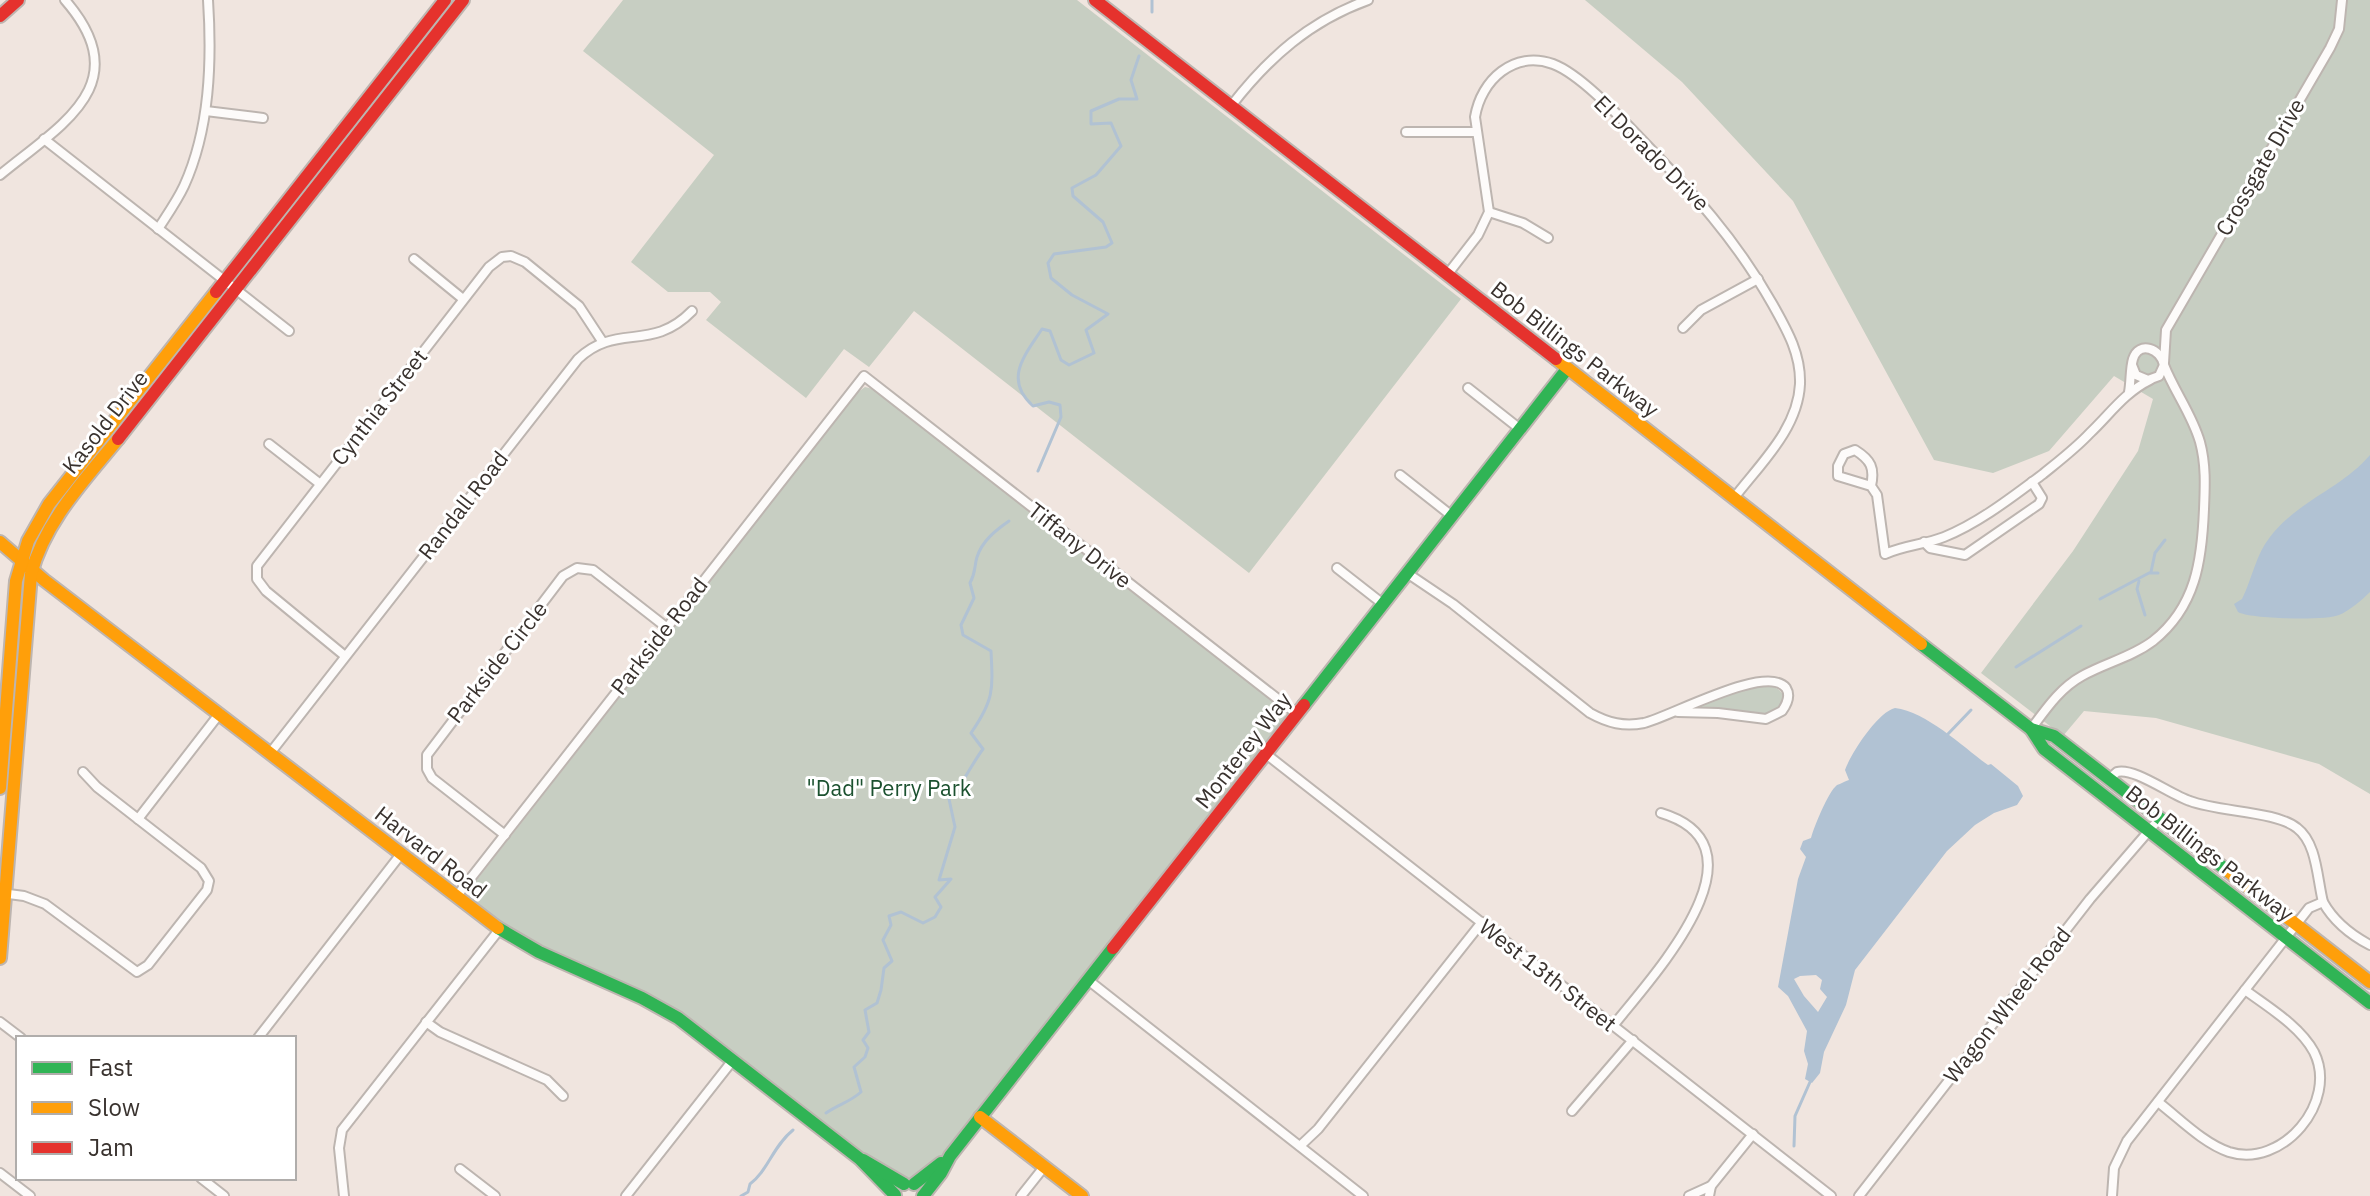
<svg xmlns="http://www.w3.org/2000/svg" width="2370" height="1196" font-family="'IBM Plex Sans',sans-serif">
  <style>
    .green { fill: #c7cec2 }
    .water { fill: #b1c2d3; fill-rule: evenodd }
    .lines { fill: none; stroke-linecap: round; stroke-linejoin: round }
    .stream { stroke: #b1c2d3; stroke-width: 3 }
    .street-casing { stroke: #bdb5b0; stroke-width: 12 }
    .fast-casing { stroke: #bdb5b0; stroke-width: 16 }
    .slow-casing { stroke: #bdb5b0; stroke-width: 16 }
    .jam-casing { stroke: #bdb5b0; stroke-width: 16 }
    .street { stroke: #fdfbfa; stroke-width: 8 }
    .fast { stroke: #30b455; stroke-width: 12 }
    .slow { stroke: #ff9f0a; stroke-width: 12 }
    .jam { stroke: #e5322d; stroke-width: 12 }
    .labels { text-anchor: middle; stroke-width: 6; stroke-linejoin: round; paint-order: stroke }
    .street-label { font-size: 22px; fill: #39322e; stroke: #fff }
    .park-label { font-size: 22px; fill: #1b512f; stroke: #fff }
  </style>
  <rect width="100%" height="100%" fill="#f0e5df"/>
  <!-- green -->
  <g class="green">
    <path d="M623,0H1077L1461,299L1249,573L914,311L869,367L844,349L806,398L706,320L721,302L710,292H668L631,262L714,155L583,51Z"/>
    <path d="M1585,0H2370V794L2319,764L2156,718L2084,711L2063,736L1981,673L2073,551L2138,451L2153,399L2114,376L2049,451L1993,473L1934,460L1793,201L1682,82Z"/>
    <path d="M865,387L873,389L1279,706L1285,716L1283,722L942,1156L913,1180L898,1177L850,1144L693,1023L533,943L490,916L474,904L469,896L472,886L858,392Z"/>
    <path d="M1754,686C1765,686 1777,684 1783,695C1782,708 1773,712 1762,715L1689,709L1721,695Z"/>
  </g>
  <!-- water -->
  <g class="water">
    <path d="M2370,455V592C2362,600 2349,611 2339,615C2326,621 2250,619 2238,612L2234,604L2242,599C2252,579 2256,554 2270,537C2297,501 2341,489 2370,455Z"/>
    <path d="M1895,708C1927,712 1963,747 1988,765L1991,764L2018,786L2023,796L2017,805L1994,813L1975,825L1947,851L1855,970L1846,1005L1824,1052L1820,1073L1812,1083L1805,1079L1808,1064L1804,1051L1807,1031L1788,996L1778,987L1798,879L1806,857L1800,849L1803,841L1811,838C1814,827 1828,792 1837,785C1838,785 1848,780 1849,780L1845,770C1851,753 1878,712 1895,708ZM1816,975L1822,980L1820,989L1827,997L1818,1012L1804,996L1794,979L1800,976Z"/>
  </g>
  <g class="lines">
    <!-- stream -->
    <g class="stream">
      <path d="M1152,12V0"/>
      <path d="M1038,471L1061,417L1060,405L1049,402L1033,406C1003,379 1025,355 1042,329L1050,331L1061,360L1069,365L1094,353L1086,330L1108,314L1072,295L1051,278L1048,263L1054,254L1106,247L1112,243L1103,222L1073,196L1072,188L1096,175L1121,146L1111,123L1091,124V111L1119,99H1137L1131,80L1139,56"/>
      <path d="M2151,572L2155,553L2165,540"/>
      <path d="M2139,581L2137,589L2145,615"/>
      <path d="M2100,599L2149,573H2158"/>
      <path d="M2016,667L2081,626"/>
      <path d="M1947,735L1971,710"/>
      <path d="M826,1113C839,1104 850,1102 861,1092L854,1067L865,1057L868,1048L863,1040L869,1032L865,1010L877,1003L881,990L884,968L892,961L883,940L891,925L889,916L901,912L923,923L935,917L941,907L935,897L951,879L939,880L955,827L949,799C962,786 971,765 983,749L971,733C994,700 993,690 991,651L963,635L961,625L974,598L970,583C976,572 974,567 977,557C982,541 996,530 1009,521"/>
      <path d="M1794,1146L1795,1116L1810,1082"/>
      <path d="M741,1196L748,1192L750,1184C767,1172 773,1146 793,1130"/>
    </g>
    <!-- street casing -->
    <g class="street-casing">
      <g id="street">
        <path d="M1231,106C1269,57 1310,21 1368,0"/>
        <path d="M206,111L263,118"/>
        <path d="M1406,132H1476"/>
        <path d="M44,139L289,331"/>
        <path d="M0,175C62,124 138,84 65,0"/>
        <path d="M1489,212L1523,223L1548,238"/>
        <path d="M158,229C167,215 177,201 184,186C210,129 212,61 208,0"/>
        <path d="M414,259L463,299"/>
        <path d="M1447,275L1478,235L1489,212L1475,117C1481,80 1514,50 1553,64C1580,74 1620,117 1641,139C1693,193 1735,238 1773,305C1787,330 1801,354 1800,384C1798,429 1760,464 1734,498"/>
        <path d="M1683,328L1701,310L1758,279"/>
        <path d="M2164,363L2166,330L2330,48L2339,29L2342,0"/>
        <path d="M1468,388L1520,429"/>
        <path d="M2129,392C2131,382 2130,369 2133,359C2139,340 2161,349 2164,365L2159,376L2148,380L2136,375L2132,365"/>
        <path d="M269,444L319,483"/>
        <path d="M1400,475L1452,516"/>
        <path d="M1871,486C1875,468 1871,460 1855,450L1844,454L1838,466V476L1871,486L1877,495L1885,554C1906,545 1923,545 1944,537C1979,523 2012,497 2043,474C2059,461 2076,448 2090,433C2109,415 2125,392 2150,380"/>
        <path d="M1924,542L1930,548L1965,555L2039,504L2042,498L2032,482"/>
        <path d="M1337,568L1383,604"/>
        <path d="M1407,573L1453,604L1590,713C1608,723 1624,727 1644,723C1670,717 1767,663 1786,688C1791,696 1787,704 1782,711L1766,719L1718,713L1678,712"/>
        <path d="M345,656L266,591L257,579V566L489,267L502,257L511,256L525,262L579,306L602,341"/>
        <path d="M2031,729C2046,709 2060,688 2082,676C2105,663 2132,657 2153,641C2196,607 2202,560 2204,509C2205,486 2206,464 2200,442C2192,414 2174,391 2164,365"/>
        <path d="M271,752L578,359C617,322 651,353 692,311"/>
        <path d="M1266,754L1831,1196"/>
        <path d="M2109,779L2117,772C2134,767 2171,795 2190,801C2218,812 2276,811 2297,828C2317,843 2317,878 2323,902C2333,920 2351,935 2370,945"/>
        <path d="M138,819L220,713"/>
        <path d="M505,835L432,778L427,769V755L563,576L577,568L593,570L666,627"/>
        <path d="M1,893L24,896L45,904L137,972L148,965L207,890L209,881L201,868L97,787L83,772"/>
        <path d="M456,897L864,376L1297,714"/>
        <path d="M1088,980L1363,1196"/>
        <path d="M0,1022L21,1038"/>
        <path d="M426,1022L440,1032L547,1080L563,1096"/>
        <path d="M1613,1026C1650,979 1775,847 1661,813"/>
        <path d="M258,1038L401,854"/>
        <path d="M2158,1102C2180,1119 2203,1143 2229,1152C2282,1169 2339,1102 2314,1052C2300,1026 2268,1007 2245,990"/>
        <path d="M1572,1111L1633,1040"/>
        <path d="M1300,1146L1318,1129L1482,922"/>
        <path d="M460,1169L495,1196"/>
        <path d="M0,1173L30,1196"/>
        <path d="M201,1178L224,1196"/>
        <path d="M344,1196L339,1148L342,1130L499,930"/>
        <path d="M626,1196L733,1060"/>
        <path d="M1021,1196L1044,1167"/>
        <path d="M1689,1196L1711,1186"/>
        <path d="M1709,1196L1711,1186L1753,1134"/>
        <path d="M1859,1196L2090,899L2160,818"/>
        <path d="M2112,1196L2114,1168L2127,1141L2309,908L2323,902"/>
      </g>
    </g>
    <!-- fast casing -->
    <g class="fast-casing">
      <g id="fast">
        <path d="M1921,644L2031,729L2054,736L2229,872"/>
        <path d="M1304,705L1567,369"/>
        <path d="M2031,729L2044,749L2370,1003"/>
        <path d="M498,928L539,952L642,998L678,1018L860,1159L895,1195"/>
        <path d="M863,1160L904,1184"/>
        <path d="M914,1184L941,1163"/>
        <path d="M923,1196L941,1173L950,1156L1113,948"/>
      </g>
    </g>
    <!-- slow casing -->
    <g class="slow-casing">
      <g id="slow">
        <path d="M1556,359L1921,644"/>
        <path d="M0,542L44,580L498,928"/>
        <path d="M0,788L16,581L28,541L49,504L216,292"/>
        <path d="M2229,872L2370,982"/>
        <path d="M0,958L31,574C45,521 84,481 118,439"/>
        <path d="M980,1117L1082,1196"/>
      </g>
    </g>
    <!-- jam casing -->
    <g class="jam-casing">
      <g id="jam">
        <path d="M1095,0L1556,359"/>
        <path d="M0,16L18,0"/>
        <path d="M216,292L445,0"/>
        <path d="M118,439L463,0"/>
        <path d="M1113,948L1304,705"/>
      </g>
    </g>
    <!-- street -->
    <use href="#street" class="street"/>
    <!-- fast -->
    <use href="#fast" class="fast"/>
    <!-- slow -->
    <use href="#slow" class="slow"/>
    <!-- jam -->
    <use href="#jam" class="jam"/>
  </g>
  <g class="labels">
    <!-- street labels -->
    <g class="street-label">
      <text transform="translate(1652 153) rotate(45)" y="8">El Dorado Drive</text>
      <text transform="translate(2260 167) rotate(-60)" y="8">Crossgate Drive</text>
      <text transform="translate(1575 349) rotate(38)" y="8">Bob Billings Parkway</text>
      <text transform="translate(379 407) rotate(-52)" y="8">Cynthia Street</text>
      <text transform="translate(105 422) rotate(-52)" y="8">Kasold Drive</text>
      <text transform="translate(463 505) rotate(-52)" y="8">Randall Road</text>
      <text transform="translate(1080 545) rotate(38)" y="8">Tiffany Drive</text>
      <text transform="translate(659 636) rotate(-52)" y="8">Parkside Road</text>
      <text transform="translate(497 662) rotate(-52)" y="8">Parkside Circle</text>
      <text transform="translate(1243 750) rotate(-52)" y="8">Monterey Way</text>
      <text transform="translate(431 852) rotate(38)" y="8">Harvard Road</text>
      <text transform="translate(2210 853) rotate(38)" y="8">Bob Billings Parkway</text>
      <text transform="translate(1548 975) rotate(38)" y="8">West 13th Street</text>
      <text transform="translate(2007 1005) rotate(-52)" y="8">Wagon Wheel Road</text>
    </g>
    <!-- park labels -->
    <g class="park-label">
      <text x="889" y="796">"Dad" Perry Park</text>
    </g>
  </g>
  <!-- legend -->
  <rect x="16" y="1036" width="280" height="144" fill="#ffffff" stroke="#b0adab" stroke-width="2"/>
  <rect x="32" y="1062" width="40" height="12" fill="#30b455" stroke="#b0adab" stroke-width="2"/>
  <text x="88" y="1076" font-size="24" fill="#39322e">Fast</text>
  <rect x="32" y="1102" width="40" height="12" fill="#ff9f0a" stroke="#b0adab" stroke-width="2"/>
  <text x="88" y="1116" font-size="24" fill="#39322e">Slow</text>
  <rect x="32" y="1142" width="40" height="12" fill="#e5322d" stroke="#b0adab" stroke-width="2"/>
  <text x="88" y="1156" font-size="24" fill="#39322e">Jam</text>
</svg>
